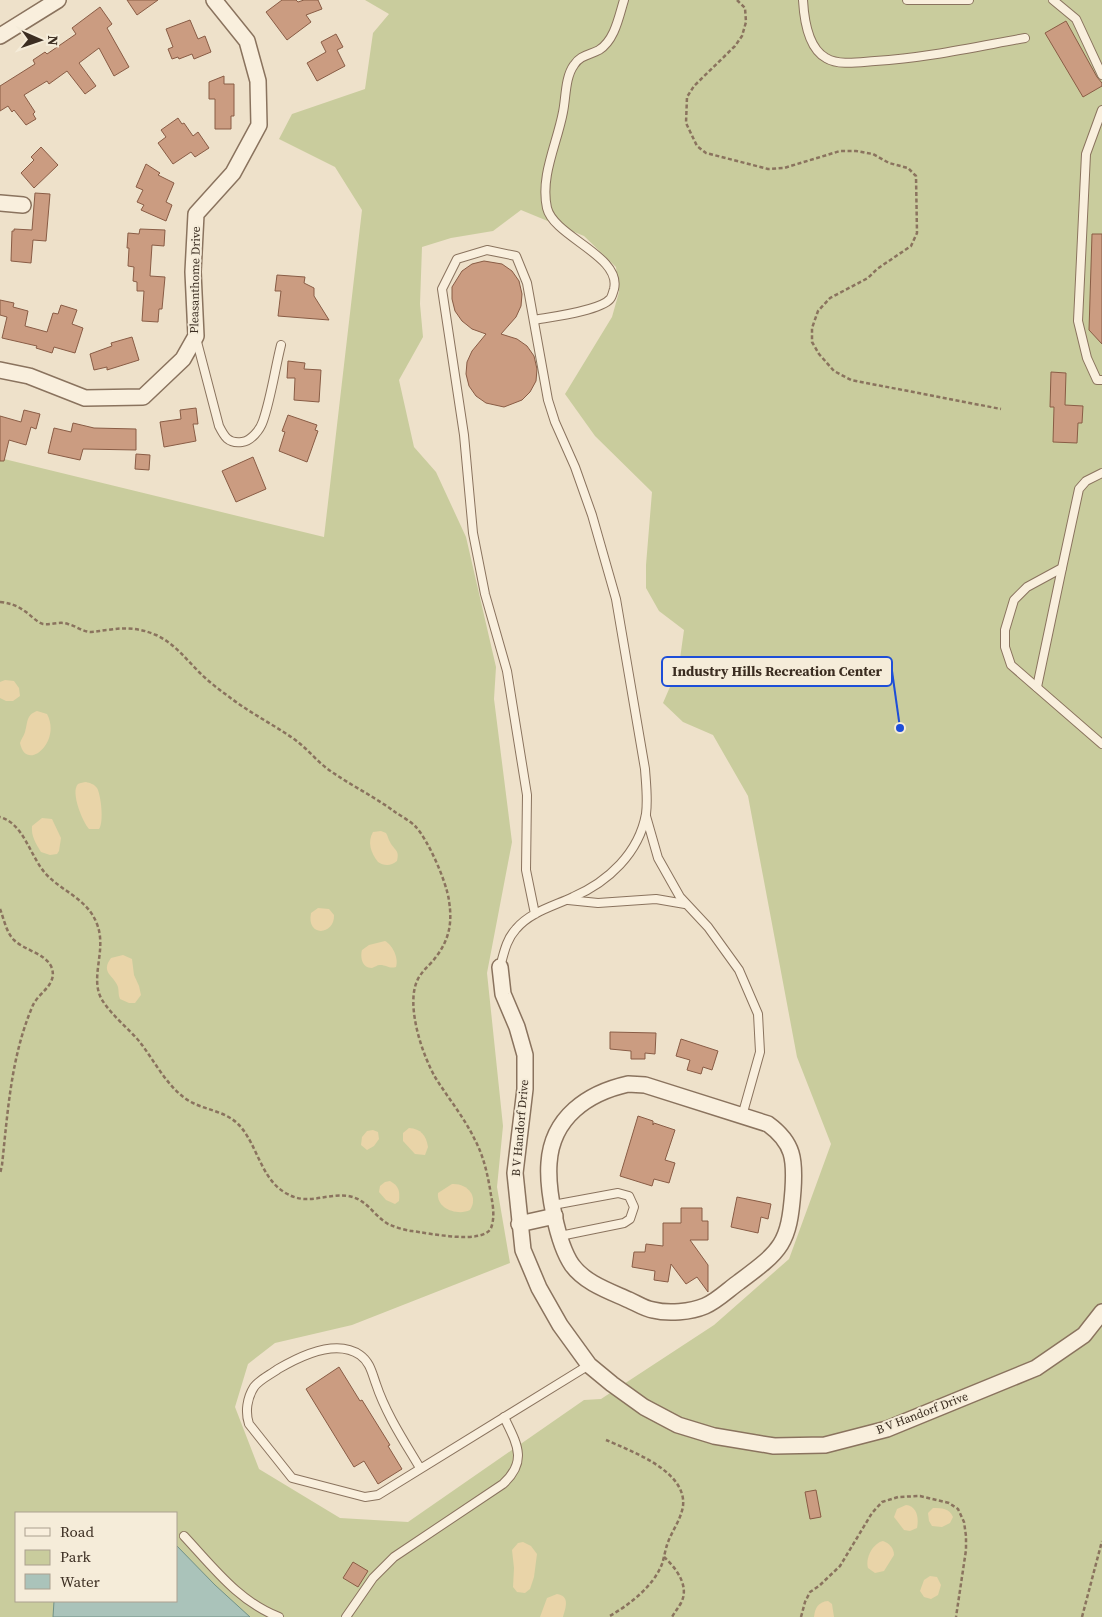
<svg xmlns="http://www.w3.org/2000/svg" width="1102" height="1617" font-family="'Source Serif 4',serif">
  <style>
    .green { fill: #c9cc9d; fill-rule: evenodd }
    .sand { fill: #e9d4a8 }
    .water { fill: #aac3ba; stroke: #719187 }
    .building { fill: #cb9c81; stroke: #895c45 }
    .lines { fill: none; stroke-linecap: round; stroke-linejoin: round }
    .service-casing { stroke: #8a735e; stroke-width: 10 }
    .minor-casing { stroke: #8a735e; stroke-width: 18 }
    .path { stroke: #8a735e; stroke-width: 2.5; stroke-dasharray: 4 2.5; stroke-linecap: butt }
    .service { stroke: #f9efdd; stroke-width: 8 }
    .minor { stroke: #f9efdd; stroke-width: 15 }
    .labels { text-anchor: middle; stroke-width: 4; stroke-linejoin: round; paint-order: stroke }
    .street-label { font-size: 12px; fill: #3b2d21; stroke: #f5ecd9 }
    .leader { fill: none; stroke: #1d4ed8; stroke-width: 2 }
    .callout-dot { fill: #1d4ed8; stroke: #f5ecd9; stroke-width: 2 }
    .callout { fill: #f5ecd9; stroke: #1d4ed8; stroke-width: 2 }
    .callout-label { font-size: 14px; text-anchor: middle; font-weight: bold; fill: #3b2d21 }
  </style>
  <rect width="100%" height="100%" fill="#eee1ca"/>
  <!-- green -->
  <path class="green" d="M365,0H1102V1617H0V458L324,537L362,210L335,167L279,139L292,114L365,89L373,33L389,14ZM521,210L584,236L616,267L619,292L612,317L565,394L595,436L652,492L646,565V588L659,611L684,630L679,666L663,703L683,722L713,735L748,796L797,1057L831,1144L789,1259L714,1325L601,1399L584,1400L408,1522L340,1518L259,1469L235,1407L248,1364L275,1343L352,1325L510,1263L497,1187L503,1126L487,973L512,842L494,699L496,667L466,537L436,472L414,447L399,380L423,337L420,304L422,247L451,238L493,231ZM16,1513H176V1601H16Z"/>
  <!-- sand -->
  <g class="sand">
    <path d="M5,680L14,681L19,688L20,696L13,701H6L0,698V682Z"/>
    <path d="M37,711L47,714C62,742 26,773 20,743C21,739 24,736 25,732C28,722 26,715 37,711Z"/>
    <path d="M86,782C90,783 94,784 97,788C101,795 104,822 99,829H89C83,823 70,792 78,784C80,783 84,782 86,782Z"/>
    <path d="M42,818L52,819L61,838L59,851L57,854L50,855L41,852C36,844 31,836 32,826Z"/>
    <path d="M381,831L386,833C388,836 388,839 390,842C394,850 400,850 397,861C391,866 384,866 378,862C371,853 367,842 373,832Z"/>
    <path d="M318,908L329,909L334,915C335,935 306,938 311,913Z"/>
    <path d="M385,941C393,945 399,959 396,967C389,969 387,965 380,965C377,965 375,967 372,968C362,968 360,957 362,950L369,945Z"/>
    <path d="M123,955L132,959L134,975L139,986L141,995L135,1003H129L120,999C118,995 119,991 118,987C114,975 100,973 111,958Z"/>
    <path d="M409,1128C421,1129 426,1135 428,1147L425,1155L415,1154L403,1141V1133Z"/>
    <path d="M373,1130L378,1132L379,1139L374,1146L367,1150L361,1145L362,1137L367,1131Z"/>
    <path d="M390,1181C399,1186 400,1191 399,1201L395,1204L386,1200L379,1192L380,1186L385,1182Z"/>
    <path d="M452,1184C467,1183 479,1196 470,1210C458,1216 436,1209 438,1193Z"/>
    <path d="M906,1505C917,1506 919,1518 917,1528L910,1531L904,1530L894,1517L897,1509Z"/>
    <path d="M933,1508C942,1508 949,1508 953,1517L950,1523L942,1527L932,1526L929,1521L928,1513Z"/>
    <path d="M883,1541C889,1543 894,1548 894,1555L884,1571L875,1573L868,1568C865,1558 873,1543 883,1541Z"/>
    <path d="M523,1542L531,1546L537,1554L534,1577L530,1589L525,1593L517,1592L513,1587L514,1568L512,1550L518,1543Z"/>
    <path d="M930,1576L937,1577L941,1585L938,1595L931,1599L924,1597L920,1591L924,1580Z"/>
    <path d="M557,1594C570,1596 566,1607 563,1617H540L547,1598Z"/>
    <path d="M828,1601L832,1604L834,1617H814C815,1608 818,1602 828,1601Z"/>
  </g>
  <!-- water -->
  <path class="water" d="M176,1545L215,1585L250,1617H53L54,1601H176Z"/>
  <!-- building -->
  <g class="building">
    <path d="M127,0H158L137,15Z"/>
    <path d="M282,0H296L298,2L304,0H318L322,9L306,15L311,22L287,40L266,12Z"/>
    <path d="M100,7L112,24L107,28L129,67L114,76L99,48L79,63L96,86L85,94L67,71L49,84L47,81L24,95L35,112L33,114L36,119L26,125L14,110L12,112L8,106L0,111V86L35,64L33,60L45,52L47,54L76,34L72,28Z"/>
    <path d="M190,20L198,39L205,36L211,52L194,59L192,54L179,59L178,57L172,59L168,49L173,47L166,29Z"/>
    <path d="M1066,21L1097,77L1102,83V86L1083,97L1045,33Z"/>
    <path d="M336,34L343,47L337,50L345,66L317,81L307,63L326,52L321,42Z"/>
    <path d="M224,76V84H234V116H231V129H215V99H209V82Z"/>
    <path d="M178,118L182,124L184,123L193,136L198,132L209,148L195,157L191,152L173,164L158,143L166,137L161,130Z"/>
    <path d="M41,147L58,165L34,188L21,173L34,160L31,157Z"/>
    <path d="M146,164L160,173L158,175L174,183L166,202L172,205L166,221L141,210L144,205L137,202L143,190L136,187Z"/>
    <path d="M35,193L50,194L46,241L33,240L31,263L11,261L12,231H14V229L32,230Z"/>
    <path d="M140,229L165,230L164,246L152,245L150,276L165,277L162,309H159L158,322L142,321L144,291H137V282L133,281L134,267L128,266L129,248H127L128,233L139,234Z"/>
    <path d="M1092,234H1102V344L1089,330Z"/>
    <path d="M484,261L502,264L512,271L519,281L522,294L521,306L516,317L501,334L517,339L527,346L534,356L537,369L536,381L530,392L522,400L504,407L486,403L476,396L469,386L466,374L467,362L472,351L486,334L472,329L462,321L455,311L452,299V287L462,271L472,264Z"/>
    <path d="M277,275L305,277L304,283L314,288V296L329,320L278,316L281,291H275Z"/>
    <path d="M0,300L14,303L13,307L28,311L25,326L47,332L53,313L58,314L61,305L77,310L72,324L83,328L75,353L54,347L52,353L36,348L37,346L2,338L7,317L0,315Z"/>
    <path d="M132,337L139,360L107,370V367L94,370L90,354L112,346L111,343Z"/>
    <path d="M288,361L305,363L304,369L321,370L319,402L294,400L295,378H287Z"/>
    <path d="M1051,372L1066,373L1065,405L1083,406L1082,423H1078L1077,443L1053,442L1054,407H1050Z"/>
    <path d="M196,408L198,424H193L196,441L164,447L160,422L181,419L180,410Z"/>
    <path d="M24,410L40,414L36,429L31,427L26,445L9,440L4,461H0V416L21,422Z"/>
    <path d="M288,415L317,425L315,430L318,431L307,462L279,451L285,432L282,431Z"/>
    <path d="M73,423L94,428L136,429V450L83,449L80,460L48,453L54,428L71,432Z"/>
    <path d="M136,454L150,455L149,470L135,469Z"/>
    <path d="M253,457L266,489L236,502L222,471Z"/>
    <path d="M610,1032L656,1033L655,1054L645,1053V1059H631V1051L610,1049Z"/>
    <path d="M681,1039L718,1051L712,1070L703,1067L701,1074L687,1070L690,1060L676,1056Z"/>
    <path d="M638,1116L653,1121V1125L654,1123L675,1130L665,1160L675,1163L669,1183L654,1179L652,1186L620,1176Z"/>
    <path d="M737,1197L771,1204L768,1219L761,1217L758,1233L731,1227Z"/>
    <path d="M681,1208H702V1221H708V1240H690L708,1265V1292L697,1277L686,1284L671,1264L668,1282L654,1280L655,1271L632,1267L634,1252H645L646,1244L663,1246V1223H681Z"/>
    <path d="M339,1367L360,1401L362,1400L390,1445L388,1446L402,1469L378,1484L364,1461L354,1467L306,1389Z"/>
    <path d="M816,1490L821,1517L810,1519L805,1492Z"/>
    <path d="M353,1562L368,1571L358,1587L343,1578Z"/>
  </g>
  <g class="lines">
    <!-- service casing -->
    <g class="service-casing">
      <g id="service">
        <path d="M803,0C804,18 808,48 826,58C839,66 860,62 875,61C926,58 975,47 1025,38"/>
        <path d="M907,0H969"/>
        <path d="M1053,0L1076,19L1102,75"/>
        <path d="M1102,110L1086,154L1078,321L1087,358L1097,380H1102"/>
        <path d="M534,320C550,317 600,311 610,299C612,297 613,292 614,289C622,256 554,237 547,208C540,176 557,144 563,112C566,98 565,77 574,65C580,55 590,55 599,50C615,40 619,16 624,0"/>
        <path d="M196,338L219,426C224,436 228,444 242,442C251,441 260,430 263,421C271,398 275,369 281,345"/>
        <path d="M1102,473L1086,481L1079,489L1062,568L1027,587L1014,600L1005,630V647L1011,665L1102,744"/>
        <path d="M1037,687L1062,568"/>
        <path d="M646,816L658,858L680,897L708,927L739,970L758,1014L760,1052L742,1116"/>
        <path d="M568,900L598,903L656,899L685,904"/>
        <path d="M500,967C504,953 506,940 516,929C530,912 554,906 573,897C608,882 639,853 646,814C648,799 646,784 645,769L616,599L592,515L575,467L555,422L548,400L527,283L516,256L487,250L457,259L442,289L464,435L473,533L485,594L507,671L527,795L526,870L535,914"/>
        <path d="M553,1205L618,1193L629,1196L634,1207L630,1219L624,1223L560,1236"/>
        <path d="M420,1468C404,1441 386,1414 376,1384C372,1373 370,1362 360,1355C336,1338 300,1356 278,1369C270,1375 260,1379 254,1387C247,1398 245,1412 249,1424L292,1478L365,1497L378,1495L589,1365"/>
        <path d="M184,1536C213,1567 239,1602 279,1617"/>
        <path d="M346,1617L373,1578L394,1557L503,1484C528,1461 517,1444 504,1417"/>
      </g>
    </g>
    <!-- minor casing -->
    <g class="minor-casing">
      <g id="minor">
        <path d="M0,36L58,0"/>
        <path d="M0,203L23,205"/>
        <path d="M0,370L29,376L85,398L143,397L183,359L196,336L193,272L196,214L233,173L259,125L258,81L247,41L214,0"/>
        <path d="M500,967L503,994L517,1027L525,1055V1089L515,1173L523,1250L539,1288L560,1325L589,1365L612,1384L644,1407L678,1425L714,1436L774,1446L825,1445L887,1429L1036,1368L1084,1335L1102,1312"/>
        <path d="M628,1084L645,1085L768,1124C794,1143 795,1160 793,1190C789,1244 782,1250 739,1282C729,1289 717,1301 705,1306C691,1312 668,1314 653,1310C645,1309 636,1303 629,1300C609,1291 585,1283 572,1265C557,1243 547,1189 549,1163C552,1117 588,1093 628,1084Z"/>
        <path d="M519,1224L555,1216"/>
      </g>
    </g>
    <!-- path -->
    <g class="path">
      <path d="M737,0L745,8L746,22L742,36L735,46L694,86L687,97L686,123L697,146L706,153L768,169L784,168L840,151H856L873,154L889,163L908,168L916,176L917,233L911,246L877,269L868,278L830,298L818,311L812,328V342L819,354L834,371L851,380L1001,409"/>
      <path d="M0,602C9,603 16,605 23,610C30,614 36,622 43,624C52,625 60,621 68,624C76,626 83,632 91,632C97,632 102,630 108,630C125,627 140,628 156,635C174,643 186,659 200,673C209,682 221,691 232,699C252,714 274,725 294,739C308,749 318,763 332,772C352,786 375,797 395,812C401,816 410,821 415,826C428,839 447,883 449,901C453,926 448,943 432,962C426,968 420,974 417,981C406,1006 422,1054 435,1077C448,1098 464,1117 475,1140C484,1157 488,1176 491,1195C493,1205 495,1218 491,1228C483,1245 428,1233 412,1231C404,1230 395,1227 388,1224C373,1215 367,1199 348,1196C324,1193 307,1207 284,1192C260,1177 257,1143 238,1124C224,1110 202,1110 186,1099C166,1085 154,1060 139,1041C127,1027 110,1014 101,998C90,976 107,950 97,924C87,898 62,892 45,873C29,854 24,824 0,817"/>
      <path d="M0,909C4,919 6,932 14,940C24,950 44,953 51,966C59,984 39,992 33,1005C11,1056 8,1110 2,1165L0,1174"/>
      <path d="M606,1440C631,1451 687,1471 683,1506C681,1520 671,1532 667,1545C665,1551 664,1558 662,1564C653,1587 629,1605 608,1617"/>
      <path d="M664,1557C676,1568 690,1586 681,1603C678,1608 675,1612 672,1617"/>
      <path d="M801,1617L805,1602L810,1592L819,1586L840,1566L872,1513L882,1502L898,1497L920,1496L949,1503L958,1509L964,1522L966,1536V1550L956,1617"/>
      <path d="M1082,1617L1102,1541"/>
    </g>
    <!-- service -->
    <use href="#service" class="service"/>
    <!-- minor -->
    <use href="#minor" class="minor"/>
  </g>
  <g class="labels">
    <!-- street labels -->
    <g class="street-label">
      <text transform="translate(195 280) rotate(-89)" y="4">Pleasanthome Drive</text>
      <text transform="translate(520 1128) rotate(-85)" y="4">B V Handorf Drive</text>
      <text transform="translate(922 1413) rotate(-21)" y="4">B V Handorf Drive</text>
    </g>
  </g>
  <!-- callouts -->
  <path class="leader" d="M900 728L892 671"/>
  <circle class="callout-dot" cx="900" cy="728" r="5"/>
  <rect class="callout" x="662" y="657" width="230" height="29" rx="5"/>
  <g class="callout-label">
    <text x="777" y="676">Industry Hills Recreation Center</text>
  </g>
  <!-- legend -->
  <rect x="15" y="1512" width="162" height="90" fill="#f5ecd9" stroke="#aba08f"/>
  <rect x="25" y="1528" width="25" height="8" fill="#f9efdd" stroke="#aba08f"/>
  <text x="60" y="1537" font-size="15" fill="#3b2d21">Road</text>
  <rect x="25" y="1550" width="25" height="15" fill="#c9cc9d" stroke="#aba08f"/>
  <text x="60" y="1562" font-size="15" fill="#3b2d21">Park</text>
  <rect x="25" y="1574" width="25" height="15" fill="#aac3ba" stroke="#aba08f"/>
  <text x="60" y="1587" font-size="15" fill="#3b2d21">Water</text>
  <!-- north arrow -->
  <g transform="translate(40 40) rotate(92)" stroke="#f5ecd9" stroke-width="4" paint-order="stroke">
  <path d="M0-4L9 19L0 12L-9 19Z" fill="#3b2d21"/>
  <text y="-8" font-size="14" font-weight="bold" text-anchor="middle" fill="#3b2d21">N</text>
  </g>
</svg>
